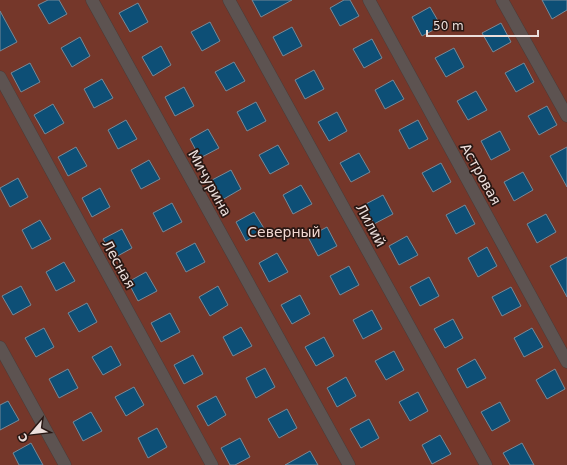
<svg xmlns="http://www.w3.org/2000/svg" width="567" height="465" font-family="'DejaVu Sans',sans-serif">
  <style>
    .green { fill: #75372a }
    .building { fill: #0d4f76; stroke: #778997 }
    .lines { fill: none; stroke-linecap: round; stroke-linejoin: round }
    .minor-casing { stroke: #4d3b37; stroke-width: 13 }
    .minor { stroke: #5d5351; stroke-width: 12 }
    .labels { text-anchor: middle; stroke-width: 3.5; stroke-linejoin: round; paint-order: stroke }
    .street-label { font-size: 14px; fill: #ecdfdc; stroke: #281713 }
    .park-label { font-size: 14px; fill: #f1d8d2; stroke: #281713 }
  </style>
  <rect width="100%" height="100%" fill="#33201c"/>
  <!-- green -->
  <rect class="green" x="0" y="0" width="567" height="465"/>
  <!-- building -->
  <g class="building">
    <path d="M48,0H59L67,14L49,24L38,5Z"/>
    <path d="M252,0H292L261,17Z"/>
    <path d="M344,0H350L359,16L340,26L330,8Z"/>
    <path d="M542,0H567V10L552,19Z"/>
    <path d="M138,3L148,22L130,32L119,13Z"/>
    <path d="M430,7L441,26L422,36L412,17Z"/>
    <path d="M0,11L17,42L0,51Z"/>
    <path d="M210,22L220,41L202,51L191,32Z"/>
    <path d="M501,23L511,42L493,52L482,33Z"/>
    <path d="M292,27L302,46L283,56L273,37Z"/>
    <path d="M80,37L90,56L72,67L61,48Z"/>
    <path d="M372,39L382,58L364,68L353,49Z"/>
    <path d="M161,46L171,65L153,76L142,57Z"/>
    <path d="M454,48L464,67L446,77L435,58Z"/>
    <path d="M234,62L245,81L226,91L215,72Z"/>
    <path d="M30,63L40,82L21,92L11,73Z"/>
    <path d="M524,63L534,82L516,92L505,73Z"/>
    <path d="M314,70L324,89L305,99L295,80Z"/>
    <path d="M102,79L113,98L94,108L84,89Z"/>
    <path d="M393,80L404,99L385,109L375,90Z"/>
    <path d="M184,87L194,106L175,116L165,97Z"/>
    <path d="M476,91L487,110L468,120L457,101Z"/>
    <path d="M256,102L266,121L247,131L237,112Z"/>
    <path d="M53,104L64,123L45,134L34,115Z"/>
    <path d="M547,106L557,125L539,135L528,116Z"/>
    <path d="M337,112L347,131L329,141L318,122Z"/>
    <path d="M126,120L137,139L118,149L108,130Z"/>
    <path d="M418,120L428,139L409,149L399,130Z"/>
    <path d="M208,129L219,148L200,158L190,139Z"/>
    <path d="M500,131L510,150L491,160L481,141Z"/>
    <path d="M278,145L289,164L270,174L259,155Z"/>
    <path d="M76,147L87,166L68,176L58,157Z"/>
    <path d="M567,147V187L550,156Z"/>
    <path d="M359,153L370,172L351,182L340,163Z"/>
    <path d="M149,160L160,179L141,189L131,170Z"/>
    <path d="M441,163L451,182L433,192L422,173Z"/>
    <path d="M231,170L241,189L222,200L212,180Z"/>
    <path d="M523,172L533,190L514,201L504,182Z"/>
    <path d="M18,178L28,197L10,207L0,188Z"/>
    <path d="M301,185L312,204L293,214L283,195Z"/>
    <path d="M100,188L110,207L92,217L82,198Z"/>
    <path d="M383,195L393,214L374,224L364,205Z"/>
    <path d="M172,203L182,222L163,232L153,213Z"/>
    <path d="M465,205L475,224L456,234L446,215Z"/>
    <path d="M254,212L265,230L246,241L236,222Z"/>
    <path d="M546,214L556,232L537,243L527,224Z"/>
    <path d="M40,220L51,239L32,249L22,230Z"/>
    <path d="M327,227L337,246L318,256L308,237Z"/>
    <path d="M122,229L132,248L114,258L103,239Z"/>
    <path d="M407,236L418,255L399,265L389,246Z"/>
    <path d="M195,243L205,262L186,272L176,253Z"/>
    <path d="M487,247L497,266L478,277L468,258Z"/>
    <path d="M277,253L288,272L269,282L259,263Z"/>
    <path d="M567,257V297L550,266Z"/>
    <path d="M64,262L75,281L56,291L46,272Z"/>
    <path d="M349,266L359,285L340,295L330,276Z"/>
    <path d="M146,272L157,291L138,301L128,282Z"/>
    <path d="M429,277L439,296L420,306L410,287Z"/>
    <path d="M21,286L31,305L13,315L2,296Z"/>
    <path d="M218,286L228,305L210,316L199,297Z"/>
    <path d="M511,287L521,306L502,316L492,297Z"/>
    <path d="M300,295L310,314L292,324L281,305Z"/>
    <path d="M87,303L97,322L79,332L68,313Z"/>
    <path d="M372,310L382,329L363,339L353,320Z"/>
    <path d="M170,313L180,332L161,342L151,323Z"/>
    <path d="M453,319L463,338L445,348L434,329Z"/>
    <path d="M241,327L252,346L233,356L223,337Z"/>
    <path d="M44,328L54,347L36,357L25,338Z"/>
    <path d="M532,328L543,347L524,357L514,338Z"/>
    <path d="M324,337L334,356L316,366L305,347Z"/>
    <path d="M111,346L121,365L103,375L92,357Z"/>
    <path d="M394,351L404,370L386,380L375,361Z"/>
    <path d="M193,355L203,374L184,384L174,365Z"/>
    <path d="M475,359L486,378L467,388L457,369Z"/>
    <path d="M265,368L275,387L256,398L246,378Z"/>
    <path d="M68,369L78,388L59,398L49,379Z"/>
    <path d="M555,369L565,389L547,399L536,380Z"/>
    <path d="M346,377L356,396L337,407L327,388Z"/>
    <path d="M134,387L144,405L126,416L115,397Z"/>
    <path d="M418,392L428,411L410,421L399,402Z"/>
    <path d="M216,396L226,415L208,426L197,406Z"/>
    <path d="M8,401L19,420L0,430V405Z"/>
    <path d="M500,402L510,421L492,431L481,412Z"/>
    <path d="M287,409L297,428L279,438L268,419Z"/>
    <path d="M91,412L102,431L83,441L73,422Z"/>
    <path d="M369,419L379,438L361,448L350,429Z"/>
    <path d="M157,428L167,447L148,458L138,438Z"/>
    <path d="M440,435L451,454L432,464L422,445Z"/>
    <path d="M240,438L250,457L235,465H230L221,448Z"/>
    <path d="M31,443L43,465H19L13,453Z"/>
    <path d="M522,443L534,465H510L503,453Z"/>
    <path d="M310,451L318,465H285Z"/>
  </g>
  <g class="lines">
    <!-- minor casing -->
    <g class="minor-casing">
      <g id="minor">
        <path d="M92,0L349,465"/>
        <path d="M229,0L486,465"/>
        <path d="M369,0L567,362"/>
        <path d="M502,0L567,116"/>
        <path d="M0,77L212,465"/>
        <path d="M0,347L65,465"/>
      </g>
    </g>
    <!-- minor -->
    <use href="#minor" class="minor"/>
  </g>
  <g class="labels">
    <!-- street labels -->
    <g class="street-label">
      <text transform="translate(481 174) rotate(61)" y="5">Астровая</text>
      <text transform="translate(210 183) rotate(61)" y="5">Мичурина</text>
      <text transform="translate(371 225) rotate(61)" y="5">Лилий</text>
      <text transform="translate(119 264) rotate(61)" y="5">Лесная</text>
    </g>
    <!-- park labels -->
    <g class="park-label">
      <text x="284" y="237">Северный</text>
    </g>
  </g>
  <!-- north arrow -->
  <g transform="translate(32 433) rotate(242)" stroke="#281713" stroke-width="3" paint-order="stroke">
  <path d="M0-3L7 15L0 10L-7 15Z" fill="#ecdfdc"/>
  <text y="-6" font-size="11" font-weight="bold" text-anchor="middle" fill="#ecdfdc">С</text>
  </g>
  <!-- scale -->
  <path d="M427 30v6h111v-6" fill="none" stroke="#ecdfdc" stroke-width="2"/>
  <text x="433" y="30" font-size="12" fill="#ecdfdc" stroke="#281713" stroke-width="3" paint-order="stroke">50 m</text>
</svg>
